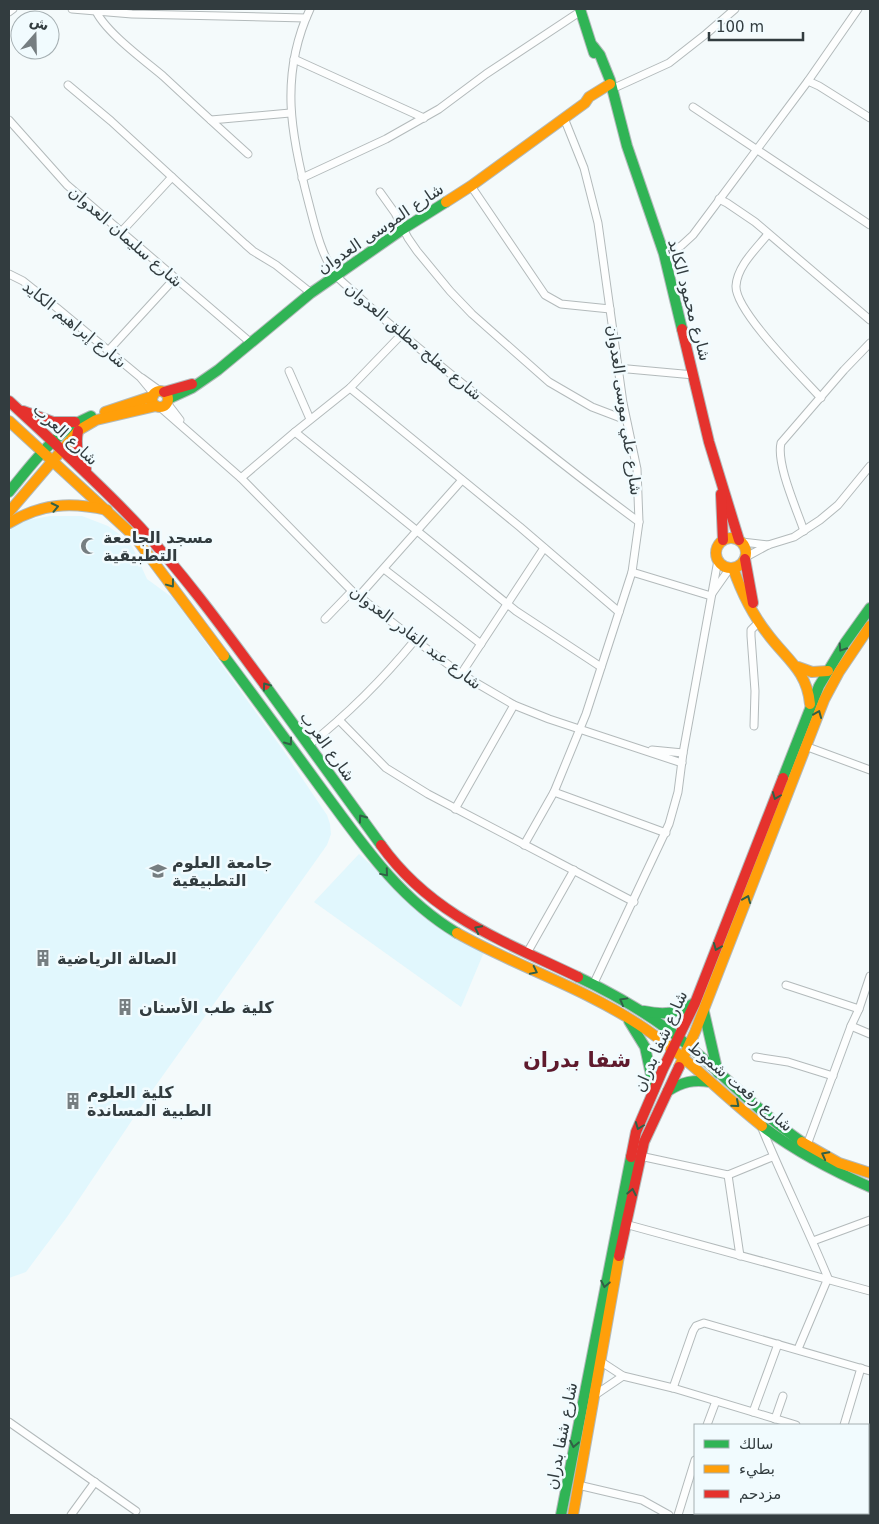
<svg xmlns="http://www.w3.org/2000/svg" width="879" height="1524" font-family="'DejaVu Sans',Vazirmatn,sans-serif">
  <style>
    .built { fill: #e1f7fd }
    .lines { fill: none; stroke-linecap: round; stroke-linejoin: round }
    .street-casing { stroke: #b3babb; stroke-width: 9 }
    .fast-casing { stroke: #b3babb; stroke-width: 12 }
    .slow-casing { stroke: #b3babb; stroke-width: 12 }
    .jam-casing { stroke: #b3babb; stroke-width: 12 }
    .street { stroke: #fdfefe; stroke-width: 7 }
    .fast { stroke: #30b455; stroke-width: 10 }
    .slow { stroke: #ff9f0a; stroke-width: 10 }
    .jam { stroke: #e5322d; stroke-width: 10 }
    .oneway { stroke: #316046 }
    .labels { text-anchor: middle; stroke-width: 5; stroke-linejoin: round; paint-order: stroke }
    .street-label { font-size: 16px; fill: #323c3f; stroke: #f1fbfe }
    .poi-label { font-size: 16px; font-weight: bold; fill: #323c3f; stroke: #f1fbfe; text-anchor: start }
    .district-label { font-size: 21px; font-weight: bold; fill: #5e1a2d; stroke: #f1fbfe }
  </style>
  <rect width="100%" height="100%" fill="#f4fafb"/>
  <!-- built -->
  <g class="built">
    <path d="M50,516H82L108,526L127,540L133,548L147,579L173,598L281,747L327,815L330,824L331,834L327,845L149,1095L67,1217L26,1272L9,1278V529L23,521Z"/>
    <path d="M359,854L438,925L484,952L461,1007L314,902Z"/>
  </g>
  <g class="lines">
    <!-- street casing -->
    <g class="street-casing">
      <g id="street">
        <path d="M72,9L132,14L306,18"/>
        <path d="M95,9C104,31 144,60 163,76C191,102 219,128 248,154"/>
        <path d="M310,9C279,76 291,136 309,204C315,227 321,254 335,274C341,282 350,288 357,295C379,316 403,335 426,354C496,411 566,468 639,522"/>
        <path d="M9,12L13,9"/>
        <path d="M294,59L424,118"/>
        <path d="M808,81L858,9"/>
        <path d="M68,85L111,121L245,244L253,251L276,265L311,293"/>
        <path d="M612,89L669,63L706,34L735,9"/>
        <path d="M693,107L870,225"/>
        <path d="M9,120L67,185L251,343"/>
        <path d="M211,120L290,113"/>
        <path d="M302,178L386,139L439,109L486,74L581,11"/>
        <path d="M471,186L545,295L561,304L610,309"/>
        <path d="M380,192L395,213L408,238L417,251L450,291L472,314L549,382L592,407L626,420"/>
        <path d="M719,199L727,203L755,222L870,320"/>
        <path d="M122,231L172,177"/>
        <path d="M768,234C757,248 737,266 736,286C735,311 802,377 821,398"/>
        <path d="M664,254L681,246L693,235L808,81L819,86L870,118"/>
        <path d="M9,274L23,281L57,308L140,377L154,394"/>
        <path d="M108,351L175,278"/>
        <path d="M617,368L694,375"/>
        <path d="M289,371L310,419"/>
        <path d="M142,378L160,391"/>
        <path d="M350,388L520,527L619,612"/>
        <path d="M167,403L180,420"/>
        <path d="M160,407L241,478L352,591L415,640L461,674L514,705L549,719L682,763"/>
        <path d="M295,432L516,611L601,667"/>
        <path d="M241,478L295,432L350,388L402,334"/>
        <path d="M804,531C797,510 776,464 781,443L844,370L870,343"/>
        <path d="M742,542L768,545"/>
        <path d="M746,557L768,545L794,537L820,520L838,505L870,466"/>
        <path d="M384,569L481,644"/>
        <path d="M632,572L711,596"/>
        <path d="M711,595L730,568"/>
        <path d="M359,596L462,480"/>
        <path d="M325,619L352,591"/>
        <path d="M461,674L544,548"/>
        <path d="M339,720L386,768L428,794L634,902"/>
        <path d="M754,726L755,691L751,636V630L759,622"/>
        <path d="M309,745C348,714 383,679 415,640"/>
        <path d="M805,746L870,770"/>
        <path d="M652,750L683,753"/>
        <path d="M554,792L666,833"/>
        <path d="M455,809L514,705"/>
        <path d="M524,845L554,792L586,714L632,572L639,522L637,469L623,403L598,223L584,168L564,118"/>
        <path d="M527,953L574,870"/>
        <path d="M593,985L669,824L678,792L683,753L718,560"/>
        <path d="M786,985L859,1009"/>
        <path d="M851,1026L870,1034"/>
        <path d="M756,1057L788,1062L833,1076"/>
        <path d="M761,1126C782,1177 807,1227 828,1278L798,1349"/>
        <path d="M807,1145L851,1026L859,1009L870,976"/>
        <path d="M640,1156L728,1175L772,1157"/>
        <path d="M728,1175L740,1256"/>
        <path d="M625,1224L870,1291"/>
        <path d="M813,1241L870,1220"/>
        <path d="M600,1361L623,1376L673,1388L796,1425"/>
        <path d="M673,1388L693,1331L696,1326L704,1323L870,1371"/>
        <path d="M595,1395L623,1376"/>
        <path d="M753,1412L778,1344"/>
        <path d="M775,1419L783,1396"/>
        <path d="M9,1422L136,1511"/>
        <path d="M707,1425L716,1401"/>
        <path d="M844,1425L861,1368"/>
        <path d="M868,1446L870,1447"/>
        <path d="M578,1485L642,1500L669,1515"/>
        <path d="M828,1513L834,1515"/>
        <path d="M71,1515L95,1482"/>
        <path d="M678,1515L695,1460"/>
      </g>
    </g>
    <!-- fast casing -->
    <g class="fast-casing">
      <g id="fast">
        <path d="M580,9L594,53"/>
        <path d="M593,46L600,55L610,80L627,146L664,254L682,329"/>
        <path d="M168,399L192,388L218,370L311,293L403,229L446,202"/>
        <path d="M9,492C33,463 55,431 91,416"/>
        <path d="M224,656C257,700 289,744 321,788C361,842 398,898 457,933"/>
        <path d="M265,685L381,845"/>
        <path d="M783,778L819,686L845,643L870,608"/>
        <path d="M578,977C616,995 653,1016 685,1043C725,1076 760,1113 802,1142"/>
        <path d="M644,1011C663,1015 678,1014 694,1003"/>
        <path d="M704,1012L718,1073"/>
        <path d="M629,1021L645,1047L654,1089"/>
        <path d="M668,1091C682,1082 694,1079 710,1082"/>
        <path d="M762,1126C795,1151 831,1170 870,1187"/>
        <path d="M561,1515L631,1157"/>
      </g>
    </g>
    <!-- slow casing -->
    <g class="slow-casing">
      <g id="slow">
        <path d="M446,202L471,186L585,103L589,97L610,84"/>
        <circle cx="160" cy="399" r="8"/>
        <path d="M105,412L153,396"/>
        <path d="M9,421L135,537L224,656"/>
        <path d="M9,512L79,430L96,420L156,406"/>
        <path d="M9,523C42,503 71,502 107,510"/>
        <circle cx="731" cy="553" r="15"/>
        <path d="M733,568C741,591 752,614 767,633C785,658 807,670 810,704"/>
        <path d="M798,667L812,672L828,671"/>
        <path d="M457,933C516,966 581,987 638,1024C683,1053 720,1093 762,1126"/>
        <path d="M679,1067L695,1032L824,700L839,672L870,626"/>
        <path d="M802,1142L839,1163L870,1173"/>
        <path d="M573,1515L619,1256"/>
      </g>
    </g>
    <!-- jam casing -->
    <g class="jam-casing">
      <g id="jam">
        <path d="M682,329L709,442L739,540"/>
        <path d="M164,392L192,384"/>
        <path d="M9,401C53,442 99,483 140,527C186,577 225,631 265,685"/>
        <path d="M23,411L53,422H75"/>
        <path d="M78,431C75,446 78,456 86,469"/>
        <path d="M721,494L723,540"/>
        <path d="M745,559L753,603"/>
        <path d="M381,845C431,915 503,941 578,977"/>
        <path d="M631,1157L636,1132L663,1069L695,1003L783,778"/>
        <path d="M619,1256L644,1142L679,1067"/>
      </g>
    </g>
    <!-- street -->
    <use href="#street" class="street"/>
    <!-- fast -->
    <use href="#fast" class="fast"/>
    <!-- slow -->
    <use href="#slow" class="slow"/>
    <!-- jam -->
    <use href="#jam" class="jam"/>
  </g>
  <!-- one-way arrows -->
  <defs><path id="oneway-chevron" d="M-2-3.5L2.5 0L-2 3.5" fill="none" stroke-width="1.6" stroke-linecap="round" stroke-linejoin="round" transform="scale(1.25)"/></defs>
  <g class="oneway">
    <use href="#oneway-chevron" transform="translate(55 507) rotate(-12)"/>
    <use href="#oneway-chevron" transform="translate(171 584) rotate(53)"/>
    <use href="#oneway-chevron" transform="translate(842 648) rotate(123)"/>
    <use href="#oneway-chevron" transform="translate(266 686) rotate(-126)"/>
    <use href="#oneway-chevron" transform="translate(818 714) rotate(-68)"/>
    <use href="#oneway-chevron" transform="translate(289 742) rotate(54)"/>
    <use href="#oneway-chevron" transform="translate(776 796) rotate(111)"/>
    <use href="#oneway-chevron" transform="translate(362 818) rotate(-126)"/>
    <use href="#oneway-chevron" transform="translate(385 873) rotate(50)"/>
    <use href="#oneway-chevron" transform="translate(747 899) rotate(-68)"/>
    <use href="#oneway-chevron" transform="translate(478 929) rotate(-153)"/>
    <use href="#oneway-chevron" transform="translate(717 947) rotate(112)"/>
    <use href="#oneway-chevron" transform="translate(534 971) rotate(26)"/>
    <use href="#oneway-chevron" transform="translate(623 1001) rotate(-151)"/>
    <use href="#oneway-chevron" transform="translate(736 1104) rotate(41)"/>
    <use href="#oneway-chevron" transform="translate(639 1126) rotate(111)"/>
    <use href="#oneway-chevron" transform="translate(825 1155) rotate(-152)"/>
    <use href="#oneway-chevron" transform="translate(632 1192) rotate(-79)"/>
    <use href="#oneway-chevron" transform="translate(605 1284) rotate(101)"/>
    <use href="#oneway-chevron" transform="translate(574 1444) rotate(101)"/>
  </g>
  <!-- icons -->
  <defs>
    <g id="mosque-bare" transform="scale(1.35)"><path d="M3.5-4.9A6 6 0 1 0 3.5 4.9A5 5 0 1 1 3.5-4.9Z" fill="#767e81" stroke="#f1fbfe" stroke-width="2.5" paint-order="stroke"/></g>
    <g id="university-bare" transform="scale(1.35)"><path d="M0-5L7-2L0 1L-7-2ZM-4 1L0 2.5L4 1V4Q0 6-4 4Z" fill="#767e81" stroke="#f1fbfe" stroke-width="2.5" paint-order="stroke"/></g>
    <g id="building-bare" transform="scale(1.35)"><path d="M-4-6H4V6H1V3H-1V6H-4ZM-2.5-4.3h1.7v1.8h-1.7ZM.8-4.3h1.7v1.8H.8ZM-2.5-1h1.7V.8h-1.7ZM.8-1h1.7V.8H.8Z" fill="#767e81" stroke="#f1fbfe" stroke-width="2.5" paint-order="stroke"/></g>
  </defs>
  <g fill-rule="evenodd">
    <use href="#mosque-bare" x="89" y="546"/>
    <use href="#university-bare" x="158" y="871"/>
    <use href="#building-bare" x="43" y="958"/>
    <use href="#building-bare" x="125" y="1007"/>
    <use href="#building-bare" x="73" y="1101"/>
  </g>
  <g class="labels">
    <!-- street labels -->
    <g class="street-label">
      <text transform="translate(380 228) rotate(-34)" y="6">شارع الموسى العدوان</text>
      <text transform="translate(126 236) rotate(41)" y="6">شارع سليمان العدوان</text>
      <text transform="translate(690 300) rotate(75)" y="6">شارع محمود الكايد</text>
      <text transform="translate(75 324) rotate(39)" y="6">شارع إبراهيم الكايد</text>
      <text transform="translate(414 341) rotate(40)" y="6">شارع مفلح مطلق العدوان</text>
      <text transform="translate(625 410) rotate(82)" y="6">شارع علي موسى العدوان</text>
      <text transform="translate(66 434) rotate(43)" y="6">شارع العرب</text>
      <text transform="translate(416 637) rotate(37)" y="6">شارع عبد القادر العدوان</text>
      <text transform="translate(328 746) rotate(54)" y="6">شارع العرب</text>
      <text transform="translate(660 1041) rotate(-66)" y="6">شارع شفا بدران</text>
      <text transform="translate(741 1086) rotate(40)" y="6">شارع رفعت شموط</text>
      <text transform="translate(561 1436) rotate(-79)" y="6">شارع شفا بدران</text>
    </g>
    <!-- poi labels -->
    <g class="poi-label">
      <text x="103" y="543">مسجد الجامعة<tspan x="103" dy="18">التطبيقية</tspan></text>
      <text x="172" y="868">جامعة العلوم<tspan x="172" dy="18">التطبيقية</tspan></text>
      <text x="57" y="964">الصالة الرياضية</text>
      <text x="139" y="1013">كلية طب الأسنان</text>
      <text x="87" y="1098">كلية العلوم<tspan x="87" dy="18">الطبية المساندة</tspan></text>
    </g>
    <!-- district labels -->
    <g class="district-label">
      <text x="577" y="1067">شفا بدران</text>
    </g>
  </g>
  <!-- border -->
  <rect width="879" height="1524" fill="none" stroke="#323c3f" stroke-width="20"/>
  <!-- legend -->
  <rect x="694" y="1424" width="175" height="90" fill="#f1fbfe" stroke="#a5afb2"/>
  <rect x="704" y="1440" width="25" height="8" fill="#30b455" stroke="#a5afb2"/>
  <text x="739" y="1449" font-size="15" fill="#323c3f">سالك</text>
  <rect x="704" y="1465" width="25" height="8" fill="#ff9f0a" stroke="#a5afb2"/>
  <text x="739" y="1474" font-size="15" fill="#323c3f">بطيء</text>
  <rect x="704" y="1490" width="25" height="8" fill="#e5322d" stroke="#a5afb2"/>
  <text x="739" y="1499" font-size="15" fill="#323c3f">مزدحم</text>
  <!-- north arrow -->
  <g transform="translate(35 35) rotate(20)"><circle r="24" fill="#f1fbfe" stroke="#a5afb2"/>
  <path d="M0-4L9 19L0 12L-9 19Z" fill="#767e81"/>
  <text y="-8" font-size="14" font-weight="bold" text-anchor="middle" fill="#323c3f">ش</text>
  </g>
  <!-- scale -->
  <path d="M709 32v8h94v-8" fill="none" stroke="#323c3f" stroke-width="2.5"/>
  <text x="716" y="32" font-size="15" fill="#323c3f" stroke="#f1fbfe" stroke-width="4" paint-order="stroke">100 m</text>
</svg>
